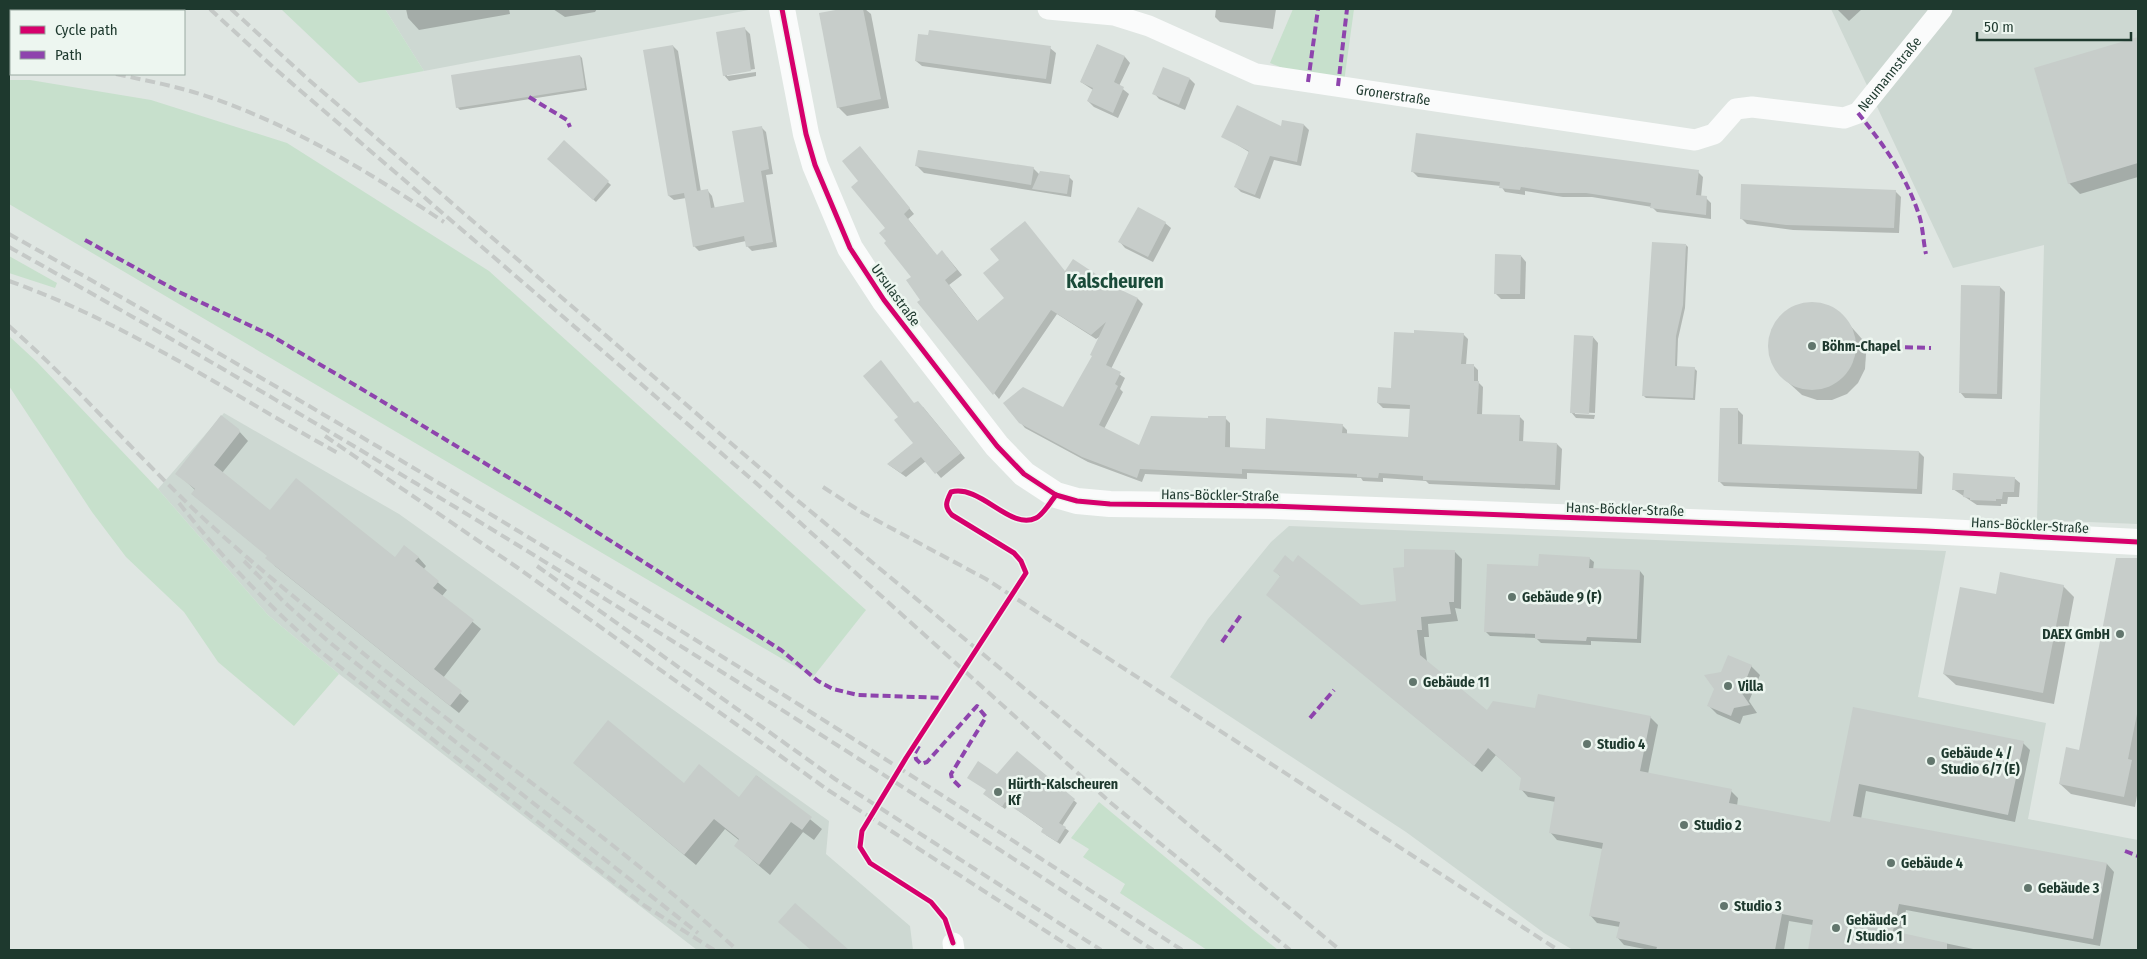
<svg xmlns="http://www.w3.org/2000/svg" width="2147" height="959" font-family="'Fira Sans Condensed',sans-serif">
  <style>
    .built { fill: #cdd8d2 }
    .green { fill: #c7e0cc }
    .shadow { fill: #0003 }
    .building { fill: #c7cdca }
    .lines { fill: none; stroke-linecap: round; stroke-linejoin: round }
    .minor { stroke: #fafbfb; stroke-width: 21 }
    .tertiary { stroke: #fafbfb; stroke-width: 26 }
    .rail { stroke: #c5c9c7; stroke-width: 4; stroke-dasharray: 10 5; stroke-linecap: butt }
    .quiet { stroke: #8e44ad; stroke-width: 4; stroke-dasharray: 8 4; stroke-linecap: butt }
    .cycleway-casing { stroke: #edf6f0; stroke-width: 8 }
    .cycleway { stroke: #d6006c; stroke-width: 5 }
    .poi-dot { fill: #62766d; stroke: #edf6f0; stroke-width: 2 }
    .labels { text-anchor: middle; stroke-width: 5; stroke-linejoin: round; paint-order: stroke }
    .street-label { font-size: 14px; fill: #1e392e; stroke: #edf6f0 }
    .poi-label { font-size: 14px; font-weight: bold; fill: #1e392e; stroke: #edf6f0; text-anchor: start }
    .district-label { font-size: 19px; font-weight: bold; fill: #1a4b39; stroke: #edf6f0 }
  </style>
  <rect width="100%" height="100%" fill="#dfe6e2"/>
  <!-- built -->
  <g class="built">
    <path d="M385,9H754L424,71Z"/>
    <path d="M1831,9H2138V524L2037,520L2044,245L1953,268Z"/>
    <path d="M224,413L399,514L829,821L826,854L910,926L913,950H697L339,674L268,615L158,489Z"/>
    <path d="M1289,526L1946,551L1918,697L2046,723L2028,819L2138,840V950H1573L1544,933L1406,832L1170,677L1208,619L1271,542Z"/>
  </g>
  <!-- green -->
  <g class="green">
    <path d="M281,9H385L424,71L359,83Z"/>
    <path d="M1293,9H1354L1344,82L1303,76L1270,63Z"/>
    <path d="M9,80H30L151,100L287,143L489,271L866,610L813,677L9,204Z"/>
    <path d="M9,256L57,283L55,288L9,273Z"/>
    <path d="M9,336L37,362L158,489L268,615L339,674L294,726L218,662L184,612L126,557L92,512L9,386Z"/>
    <path d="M1099,802L1253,930L1278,950H1207L1120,893L1125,884L1083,857L1089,849L1071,838Z"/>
  </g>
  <!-- shadow -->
  <g class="shadow">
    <path d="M406,9H509L510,14L419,30L408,18Z"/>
    <path d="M553,9H597L595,12L565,17Z"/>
    <path d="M847,9H865L871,14L889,108L847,116L838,107L820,14Z"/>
    <path d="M1216,9H1276L1273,29L1220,22L1215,17Z"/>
    <path d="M1837,9H1862L1849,21Z"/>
    <path d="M744,28L750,34L755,69L727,74V76L756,72V76L729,81L724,75Z"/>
    <path d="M929,36L1050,48L1056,53L1051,84L922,66L916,61Z"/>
    <path d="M2138,39V177L2080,194L2069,183L2036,69Z"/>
    <path d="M1097,45L1125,57L1130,63L1119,86L1129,94L1118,118L1094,107L1088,101L1093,90L1081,82Z"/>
    <path d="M673,46L678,51L701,192L708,191L712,196L715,209L745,203L761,127L766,132L773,174L766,175L777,247L752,251L747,246L746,241L699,251L694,246L686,198L674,200L669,196Z"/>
    <path d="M580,56L582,58L587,90L460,110L457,107Z"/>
    <path d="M1190,79L1195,84L1185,110L1159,99L1154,93Z"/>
    <path d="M1304,125L1309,130L1301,166L1274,160L1260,199L1241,192L1236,187L1249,152L1223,136Z"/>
    <path d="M564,142L611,185L596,202L548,159Z"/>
    <path d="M865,153L914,214L908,219L937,256L947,257L962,275L949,285L978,322L1066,272L1116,289L1138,299L1143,304L1111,369L1125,378L1120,389L1123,392L1104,429L1140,447L1209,420L1225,418L1230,423V449L1266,450L1342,425L1347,430V435L1409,438L1411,409L1383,408L1378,403L1463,334L1468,339L1466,365H1473L1478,370V382L1483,387L1482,415L1519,416L1524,421L1523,443L1557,444L1562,449L1560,490L1429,484L1426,481L1383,478V482L1363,481L1361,478L1247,473V479L1145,474L1142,482L1088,462L1025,428L1020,422L1063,409L1093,357L1101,336L1096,339L1057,314L999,399L918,302L922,300L913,277L887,242V229L860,181Z"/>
    <path d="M917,166L1033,168L1040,175L1069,177L1073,181L1071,197L924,173Z"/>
    <path d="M1413,172H1698L1703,177L1701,197L1706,198L1711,203V219L1657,212L1652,207L1592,197H1563L1525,191V195L1505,192L1501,186L1418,177Z"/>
    <path d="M1895,191L1901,197L1899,233L1793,230L1747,224L1741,218Z"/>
    <path d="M1165,223L1171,228L1153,262L1125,248L1120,242Z"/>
    <path d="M1686,245L1688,247L1685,308L1678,339L1677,367L1694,368L1697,371L1695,400L1646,398L1643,395Z"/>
    <path d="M1521,256L1526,262L1525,299H1501L1495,293Z"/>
    <path d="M2000,287L2005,292L2002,399L1965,398L1960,392Z"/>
    <path d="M1803,304H1819L1840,314L1862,339L1866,354L1865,369L1858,383L1847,394L1832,400H1817L1802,395L1778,373L1769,351L1771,335L1778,321L1789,310Z"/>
    <path d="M1593,337L1598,343L1595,413L1575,412V414L1595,415L1594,419L1576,418L1571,412Z"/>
    <path d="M915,405L923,407L965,458L941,478L926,461L906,477L889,465L915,443L900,417Z"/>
    <path d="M1738,410L1743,415L1742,445L1919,452L1924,457L1922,494L1724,486L1719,481Z"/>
    <path d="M238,430L248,441L222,473L270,512L395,558L418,557L426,566L423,570L447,590L442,596L481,629L443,678L469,701L459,713L275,566L268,556L192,494L195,490L177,473Z"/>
    <path d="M2014,478L2020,483L2019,497H2008L2007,504H2001V506L1977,505L1953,489Z"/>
    <path d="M1455,552L1462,559L1461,609L1455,608L1458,621L1428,624L1429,637H1424L1427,662L1487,712L1536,709L1650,717L1658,725L1648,774L1731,791L1738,798L1737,806L1831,824L1854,709L2023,743L2030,750L2015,822L1866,791L1861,819L2107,864L2114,872L2100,946L1906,910L1901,934L1978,950H1809L1813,925L1789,921L1784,950H1650L1624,945L1617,937L1620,927L1597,923L1590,915L1603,849L1557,840L1550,832L1556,802L1528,797L1521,789L1523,779L1496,755L1482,772L1268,595L1281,577L1275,571L1360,606L1397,602L1405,568Z"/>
    <path d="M1589,558L1594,562L1593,570L1640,571L1644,576L1641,643L1591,641V645L1541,643L1536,638L1490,636L1486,632Z"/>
    <path d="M2117,559L2138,560V790L2135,807L2071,794L2060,784L2080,751Z"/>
    <path d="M2063,586L2074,597L2054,704L1956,685L1944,674L1997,596Z"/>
    <path d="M1751,666L1760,675L1749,701L1757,713L1743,716L1740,724L1717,714L1709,706L1716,689Z"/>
    <path d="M1017,753L1077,803L1062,826L1069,831L1060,844L1046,835L1044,829L1009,804L1005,809L988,797Z"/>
    <path d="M574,763L684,785L739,799L757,776L822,829L814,840L803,832L770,875L736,846L740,841L725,829L696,865Z"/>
  </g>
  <!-- building -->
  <g class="building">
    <path d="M841,9H863L881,99L837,108L819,13Z"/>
    <path d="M745,27L751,71L723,76L716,32Z"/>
    <path d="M929,30L1051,46L1046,79L915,61L918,34L928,35Z"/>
    <path d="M2138,37V163L2068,184L2034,68Z"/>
    <path d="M1097,44L1125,56L1114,82L1124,87L1113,113L1087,101L1093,88L1080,82Z"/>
    <path d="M673,45L697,191L691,192L708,189L711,208L744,202L732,131L762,126L769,169L761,171L773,242L746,247L744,236L693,247L684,193L668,196L643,50Z"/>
    <path d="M580,55L585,88L456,108L451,75Z"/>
    <path d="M1163,67L1190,78L1179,105L1152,94Z"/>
    <path d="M1237,105L1281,126L1282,120L1304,124L1297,162L1270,156L1255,195L1234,187L1249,151L1221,137Z"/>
    <path d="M1416,133L1699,170L1696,195L1707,196L1706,215L1650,208L1651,203L1586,193H1557L1521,187L1520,190L1499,188L1500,182L1411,172Z"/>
    <path d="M564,140L609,181L593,200L547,159Z"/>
    <path d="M860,146L910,208L904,214L937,255L942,250L957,270L945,280L977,321L1004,298L983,273L999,260L990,249L1025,221L1065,271L1073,259L1117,288L1138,298L1106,365L1121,372L1115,384L1118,386L1099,425L1139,445L1151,416L1208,418V416H1226L1225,447L1265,449L1266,418L1343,424L1342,433L1408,437L1410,405L1377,403L1378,387L1391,388L1394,332L1414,333V330L1464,333L1461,364H1474V381H1479L1477,414L1520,415L1519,441L1557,443L1555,485L1423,480V476L1379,473L1378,478L1357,477V474L1242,469V474L1140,469L1137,478L1082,457L1019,423L1003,403L1023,387L1063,407L1092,356L1090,355L1106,322L1091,335L1051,310L993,395L917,302L920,300L906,280L911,277L884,243L886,241L879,233L885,228L851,187L858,181L842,161Z"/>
    <path d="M918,150L1034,167L1031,185L915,166Z"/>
    <path d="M1040,171L1070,175L1067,194L1032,189Z"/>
    <path d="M1741,184L1896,190L1894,228L1786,225L1740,219Z"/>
    <path d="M1138,207L1166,222L1148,257L1118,242Z"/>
    <path d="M1652,242L1686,244L1683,305L1676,336L1675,366L1695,367L1693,398L1642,396Z"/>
    <path d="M1495,254L1521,255L1520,294H1494Z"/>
    <path d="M1961,285L2000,286L1997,394L1959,393Z"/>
    <circle cx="1812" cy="346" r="44"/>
    <path d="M1574,335L1593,336L1589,414L1570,413Z"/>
    <path d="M881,360L914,403L918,401L961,453L935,474L921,457L901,473L887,464L913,443L894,420L898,417L863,376Z"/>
    <path d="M1720,408H1738V444L1919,451L1917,489L1718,482Z"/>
    <path d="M221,415L239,429L240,432L214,465L270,510L296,478L395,557L404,545L419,557L415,561L439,581L433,588L474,620L434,669L462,691L450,706L265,558L267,556L191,494L195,489L175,474Z"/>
    <path d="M1953,473L2015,477L2014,492H2003L2002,499H1996V501L1970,500V498L1963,497L1964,490H1952Z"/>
    <path d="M1404,549L1455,550L1454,602H1449L1451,614L1421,617L1422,630H1417L1420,655L1487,710L1493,701L1535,708L1538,694L1651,716L1640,771L1732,789L1729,803L1830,822L1853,707L2024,741L2008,815L1859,784L1853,816L2107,863L2093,939L1899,904L1893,931L1947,943V950H1808L1813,920L1782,914L1775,950H1656L1657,947L1616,938L1620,922L1589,916L1603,843L1549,833L1555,797L1519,790L1521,778L1488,748L1474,766L1266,595L1280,576L1273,571L1285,555L1293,562L1298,555L1361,605L1396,601L1393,568L1404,567Z"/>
    <path d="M1539,554L1590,557L1589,568L1640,570L1637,639L1587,637L1586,641L1561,640L1535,639V634L1484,632L1487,564L1538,566Z"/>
    <path d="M2116,558H2138V709L2128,759L2132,760L2124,797L2059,784L2066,747L2079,750Z"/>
    <path d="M2000,572L2064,585L2043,693L1943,674L1960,587L1996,594Z"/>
    <path d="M1728,655L1752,665L1741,692L1750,705L1734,708L1731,716L1707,706L1714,689L1704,675L1721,672Z"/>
    <path d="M608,720L684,783L699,764L739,797L756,775L812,817L802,830L791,822L759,865L734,846L739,839L714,819L684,855L573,763Z"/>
    <path d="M1017,751L1075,799L1059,823L1066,827L1057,842L1041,832L1043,828L1005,802L1002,807L983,794L986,790L967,778L978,761L997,774Z"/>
    <path d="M795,903L849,950H811L778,922Z"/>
  </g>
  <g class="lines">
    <!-- minor -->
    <g class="minor">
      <path id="s1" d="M1048,9L1114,15L1149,26L1256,74L1695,140L1714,134L1736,109L1752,107L1844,118L1858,113L1942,9"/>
      <path d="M953,943L954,950"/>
    </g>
    <!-- tertiary -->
    <path class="tertiary" d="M782,9L806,134L815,165L850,248L884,300L997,446L1024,474L1056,495L1077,501L1110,504L1271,506L1926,531L2138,542"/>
    <!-- rail -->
    <g class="rail">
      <path d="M210,9L273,67L756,483L1111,803L1290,950"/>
      <path d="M231,9L309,80L797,500L1340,950"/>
      <path d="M9,60H11"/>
      <path d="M116,74C148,81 181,87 212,98C296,127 370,173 444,222"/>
      <path d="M9,234C409,457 798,700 1182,950"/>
      <path d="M9,247C400,465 779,704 1153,950"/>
      <path d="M9,281C130,324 227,392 338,453"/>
      <path d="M9,326C69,379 122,439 180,496C229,544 283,588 337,632C468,740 611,835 737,950"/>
      <path d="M325,436L518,568L828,790L1075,950"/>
      <path d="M823,487L863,513L986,579L1558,950"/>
      <path d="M179,503C222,558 269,606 321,652L645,906L714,950"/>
      <path d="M244,561L285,603L329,642L698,933"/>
      <path d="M537,566L835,779L1101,950"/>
    </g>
    <!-- quiet -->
    <g class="quiet">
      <path d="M177,11L178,10"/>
      <path d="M9,45H11"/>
      <path d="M1308,82L1318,9"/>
      <path d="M1338,86L1347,9"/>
      <path d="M529,97L567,120L570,127"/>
      <path d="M1858,113C1883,144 1905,174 1918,212C1923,225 1923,241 1926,254"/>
      <path d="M85,240L179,292L270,335L360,388L564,511L781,650L818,681L833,689L858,695L946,698L945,701"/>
      <path d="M1857,346L1931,348"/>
      <path d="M1222,642L1241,615"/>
      <path d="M1310,718L1334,690"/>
      <path d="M919,746L915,753L916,759L921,764L927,762L977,706L986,717L951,774L952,779L960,787"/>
      <path d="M2125,851L2138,856"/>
    </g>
    <!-- cycleway casing -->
    <g class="cycleway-casing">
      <g id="cycleway">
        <path d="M782,9L806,134L815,165L850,248L884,300L997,446L1024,474L1056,495L1077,501L1110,504L1271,506L1926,531L2138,542"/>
        <path d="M953,943L945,919L931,902L870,863L860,847L862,831L906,758L1026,573L1021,561L1014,553L952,515C944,507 946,502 951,492C981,484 1010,531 1036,518C1044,514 1050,502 1056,495"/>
      </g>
    </g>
    <!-- cycleway -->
    <use href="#cycleway" class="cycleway"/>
  </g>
  <!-- markers -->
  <g class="poi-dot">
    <circle cx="1812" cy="346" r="5"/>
    <circle cx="1512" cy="597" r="5"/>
    <circle cx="2120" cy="634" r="5"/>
    <circle cx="1413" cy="682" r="5"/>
    <circle cx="1728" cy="686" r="5"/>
    <circle cx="1587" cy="744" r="5"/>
    <circle cx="1931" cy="761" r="5"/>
    <circle cx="998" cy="792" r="5"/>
    <circle cx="1684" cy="825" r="5"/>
    <circle cx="1891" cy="863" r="5"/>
    <circle cx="2028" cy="888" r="5"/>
    <circle cx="1724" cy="906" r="5"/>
    <circle cx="1836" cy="928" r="5"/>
  </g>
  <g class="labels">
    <!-- street labels -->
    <g class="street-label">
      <text dy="5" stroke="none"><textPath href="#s1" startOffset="891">Neumannstraße</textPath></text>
      <text dy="5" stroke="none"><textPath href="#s1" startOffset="359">Gronerstraße</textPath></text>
      <text transform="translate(896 295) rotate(54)" y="5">Ursulastraße</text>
      <text transform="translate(1220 495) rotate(1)" y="5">Hans-Böckler-Straße</text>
      <text transform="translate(1625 509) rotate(2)" y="5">Hans-Böckler-Straße</text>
      <text transform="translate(2030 525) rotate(3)" y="5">Hans-Böckler-Straße</text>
    </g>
    <!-- poi labels -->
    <g class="poi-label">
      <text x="1822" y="351">Böhm-Chapel</text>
      <text x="1522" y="602">Gebäude 9 (F)</text>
      <text x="2110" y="639" text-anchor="end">DAEX GmbH</text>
      <text x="1423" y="687">Gebäude 11</text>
      <text x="1738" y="691">Villa</text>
      <text x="1597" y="749">Studio 4</text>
      <text x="1941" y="758">Gebäude 4 /<tspan x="1941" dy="16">Studio 6/7 (E)</tspan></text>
      <text x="1008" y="789">Hürth-Kalscheuren<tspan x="1008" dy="16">Kf</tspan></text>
      <text x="1694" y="830">Studio 2</text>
      <text x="1901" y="868">Gebäude 4</text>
      <text x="2038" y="893">Gebäude 3</text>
      <text x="1734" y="911">Studio 3</text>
      <text x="1846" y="925">Gebäude 1<tspan x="1846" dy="16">/ Studio 1</tspan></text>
    </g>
    <!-- district labels -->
    <g class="district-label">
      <text x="1115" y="288">Kalscheuren</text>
    </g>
  </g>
  <!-- border -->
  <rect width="2147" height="959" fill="none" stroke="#1e392e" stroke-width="20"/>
  <!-- legend -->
  <rect x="10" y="10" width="175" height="65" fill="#edf6f0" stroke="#9aaaa2"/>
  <rect x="20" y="26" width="25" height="8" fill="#d6006c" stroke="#9aaaa2"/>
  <text x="55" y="35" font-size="15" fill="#1e392e">Cycle path</text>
  <rect x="20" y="51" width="25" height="8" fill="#8e44ad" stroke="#9aaaa2"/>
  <text x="55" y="60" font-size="15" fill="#1e392e">Path</text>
  <!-- scale -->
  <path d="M1977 32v8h154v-8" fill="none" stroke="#1e392e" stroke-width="2.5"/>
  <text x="1984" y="32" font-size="15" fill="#1e392e" stroke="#edf6f0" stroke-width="4" paint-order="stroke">50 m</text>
</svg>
